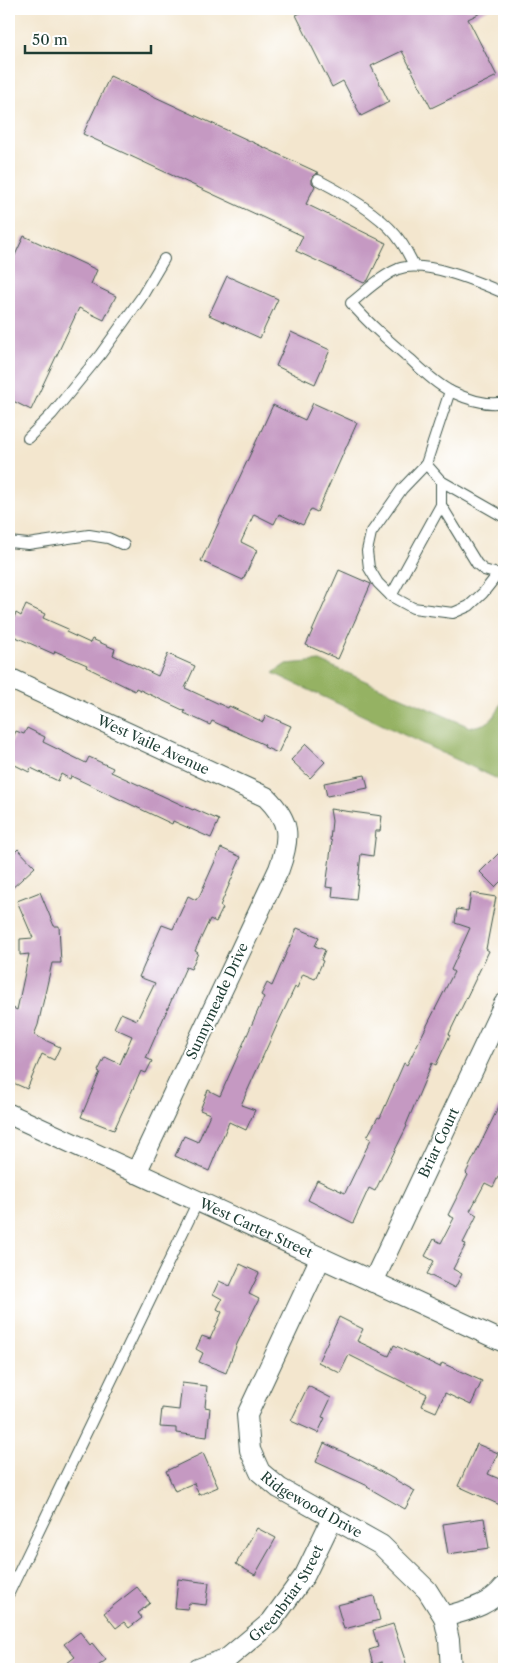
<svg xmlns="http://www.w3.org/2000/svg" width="513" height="1678" font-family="'Libre Caslon Text',serif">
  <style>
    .forest { fill: #95b264; stroke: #5a784c }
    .building { fill: #c599c2 }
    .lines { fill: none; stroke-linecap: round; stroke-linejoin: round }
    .lane-casing { stroke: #3f564b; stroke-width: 12 }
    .street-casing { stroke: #3f564b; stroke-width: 22 }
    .lane { stroke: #fff; stroke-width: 10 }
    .street { stroke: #fff; stroke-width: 20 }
    .labels { text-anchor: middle; stroke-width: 4; stroke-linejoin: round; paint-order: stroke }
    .street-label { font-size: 14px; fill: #1f3d34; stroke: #fff }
  </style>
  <rect width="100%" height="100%" fill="#fff"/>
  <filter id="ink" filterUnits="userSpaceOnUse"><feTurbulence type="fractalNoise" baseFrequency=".02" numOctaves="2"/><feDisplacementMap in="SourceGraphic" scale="10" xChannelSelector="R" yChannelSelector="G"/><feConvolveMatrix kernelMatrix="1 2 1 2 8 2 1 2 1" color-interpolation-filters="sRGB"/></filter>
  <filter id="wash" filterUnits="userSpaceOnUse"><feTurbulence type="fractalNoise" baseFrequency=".0096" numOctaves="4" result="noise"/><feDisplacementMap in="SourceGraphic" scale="20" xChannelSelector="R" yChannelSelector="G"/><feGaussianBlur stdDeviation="1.12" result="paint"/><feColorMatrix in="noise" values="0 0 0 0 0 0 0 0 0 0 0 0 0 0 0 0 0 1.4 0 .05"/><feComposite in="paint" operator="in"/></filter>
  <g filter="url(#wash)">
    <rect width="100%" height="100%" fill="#f3e6ce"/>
    <!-- forest -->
    <path class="forest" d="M320,661L470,727C493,724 495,717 504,698V782L273,673L286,664Z"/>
    <g id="blocks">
      <!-- building -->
      <g class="building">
        <path d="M310,9H489L468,19L497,76L431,108L402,51L371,66L389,102L361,116L343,81L332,87L296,15Z"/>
        <path d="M110,76L319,173L315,174L312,177V183L315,186L306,204L386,243L368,280L364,283L296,251L303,236L83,134Z"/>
        <path d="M24,236L97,270L91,284L116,296L104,320L79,308L31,410L9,399V268Z"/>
        <path d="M227,276L278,299L260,338L209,315Z"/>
        <path d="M291,332L330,350L315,384L276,366Z"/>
        <path d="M313,403L357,423L317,512L311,509L303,525L279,514L274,524L254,514L241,542L257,550L243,580L201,561L273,405L305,420Z"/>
        <path d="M339,570L371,584L338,659L306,645Z"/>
        <path d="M26,605L45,614L43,618L68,629L66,632L90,643L92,639L115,649L113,655L158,676L168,654L195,666L185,688L228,708L229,706L263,722L266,715L291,726L278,753L264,747L265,745L212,721L210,725L184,713L185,711L136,688L135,691L86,667L87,665L55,651L54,654L9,634V629L16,613L21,616Z"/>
        <path d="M27,728L45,737L43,742L86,763L89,757L113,768L111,772L193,810L194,809L219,820L211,838L173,821L172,824L71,776L70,779L61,774L58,781L31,768L29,772L9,762V747L16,731L24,734Z"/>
        <path d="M306,744L325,762L310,778L291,760Z"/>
        <path d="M365,775L368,788L327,796L324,783Z"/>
        <path d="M330,809L382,816L380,831H376L373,856L361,854L356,900L332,897L333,888L326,887L332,841L330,840L332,821Z"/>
        <path d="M221,848L241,857L220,906L223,908L216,922L210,919L195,951L198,953L191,969L186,967L164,1017L146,1058L152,1061L146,1073L141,1071L114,1130L81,1117L100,1072L98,1071L105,1057L120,1064L132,1036L114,1028L121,1013L137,1020L155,983L139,977L162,925L173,929L188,896L196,900L198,897H199Z"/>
        <path d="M504,848V878L495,887L480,872Z"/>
        <path d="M18,849L35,867L9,891V858Z"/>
        <path d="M40,892L54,926H59L61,963H52L38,1025L34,1035L60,1047L54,1060L42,1054L27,1089L9,1081V1006L17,1010L29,954L20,955V939L33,938L17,901Z"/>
        <path d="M471,893L496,897L486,949L489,951L449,1034L450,1035L436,1065L432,1063L406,1125L407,1126L375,1191L369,1188L353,1223L308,1200L317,1180L345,1193L371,1139L367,1137L378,1117L380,1118L404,1063L407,1065L454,972L451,970L470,928L455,923L457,909L468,911Z"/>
        <path d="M297,928L319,937L315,946L325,950L321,960L323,961L315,979L303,974L297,988L295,987L278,1023L241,1105L255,1110L246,1130L229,1122L209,1171L175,1156L184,1136L198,1142L210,1114L200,1110L208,1090L220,1096L264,997L261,995L267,983L272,986Z"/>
        <path d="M504,1096V1165L493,1187L485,1183L470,1211L477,1215L463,1243L466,1244L453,1269L462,1274L455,1288L427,1274L434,1261L425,1256L434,1239L441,1243L454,1218L448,1215L468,1175L466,1173Z"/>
        <path d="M240,1264L259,1273L249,1294L259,1299L237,1344L226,1373L199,1362L203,1353L196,1349L202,1336L210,1339L222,1312L217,1309L222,1299L213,1294L219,1281L230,1286Z"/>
        <path d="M339,1317L363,1329L357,1341L389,1356L394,1345L440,1367L442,1363L482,1381L471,1405L445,1393L436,1412L422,1406L427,1394L349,1355L340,1373L318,1362Z"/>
        <path d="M182,1383L207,1386L205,1407L210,1408L207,1437L176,1433V1428L160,1427L162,1408L179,1410Z"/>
        <path d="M308,1386L331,1398L322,1417L325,1418L318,1433L291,1421Z"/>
        <path d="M324,1443L360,1460L415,1491L405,1509L367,1487L368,1486L316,1462Z"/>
        <path d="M477,1444L498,1453L488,1474L504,1481V1495L500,1505L458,1486Z"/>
        <path d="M203,1453L218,1487L199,1495L194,1483L175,1491L166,1471Z"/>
        <path d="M484,1518L489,1548L448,1554L443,1524Z"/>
        <path d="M257,1528L276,1538L255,1575L236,1564Z"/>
        <path d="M178,1579L209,1583L206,1605L189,1603L188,1609L175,1608Z"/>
        <path d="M137,1587L150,1603L138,1613L142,1618L129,1628L124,1622L116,1628L104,1613Z"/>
        <path d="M374,1596L380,1620L344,1629L337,1605Z"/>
        <path d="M393,1624L408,1669H384L382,1662L373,1665L369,1650L378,1647L373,1630Z"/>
        <path d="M80,1632L90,1645L92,1643L106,1660L94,1669H59L75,1657L64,1644Z"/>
      </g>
    </g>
  </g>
  <g filter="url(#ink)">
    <use href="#blocks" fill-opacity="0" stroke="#3f564b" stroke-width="1"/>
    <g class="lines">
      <!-- lane casing -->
      <g class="lane-casing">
        <g id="lane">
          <path d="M318,180C343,193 385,217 401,242C406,249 410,258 414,265"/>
          <path d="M504,293C478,282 425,259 398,269C381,276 365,292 351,303C369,324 389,341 410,359C422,370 437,385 452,392C467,399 488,406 504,402"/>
          <path d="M450,391L426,464L402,489L371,533L367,551L369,568L378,583L391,596L413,608L453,613L469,606L483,593L498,574L504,570"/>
          <path d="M28,438L52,414L100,355L141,298L164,259"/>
          <path d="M426,464L441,481L504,517"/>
          <path d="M441,481V505L477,564L484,570L498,574"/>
          <path d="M9,542L28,544L89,535L108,538L124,545"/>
          <path d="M391,596L441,505"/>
          <path d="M9,1593L198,1201"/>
        </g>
      </g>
      <!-- street casing -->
      <g class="street-casing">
        <g id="street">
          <path id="s1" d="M9,678L266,797C290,821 291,836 279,869L136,1173"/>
          <path id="s2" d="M9,1114L504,1342"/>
          <path id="s3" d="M321,1257L247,1415L250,1450L260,1472L279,1488L381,1545L427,1590L444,1617L449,1640L451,1669"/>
          <path id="s4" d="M373,1282L504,1004"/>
          <path d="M444,1617C467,1610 488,1607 504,1587"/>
          <path id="s5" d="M198,1669L228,1658L271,1622L305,1575L333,1517"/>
        </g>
      </g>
      <!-- lane -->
      <use href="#lane" class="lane"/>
      <!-- street -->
      <use href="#street" class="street"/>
    </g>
  </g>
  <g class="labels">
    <!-- street labels -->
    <g class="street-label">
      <text dy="5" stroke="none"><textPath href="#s1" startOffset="159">West Vaile Avenue</textPath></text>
      <text transform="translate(217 1001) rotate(-65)" y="5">Sunnymeade Drive</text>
      <text dy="5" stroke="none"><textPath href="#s4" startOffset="154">Briar Court</textPath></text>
      <text dy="5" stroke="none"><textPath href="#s2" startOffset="272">West Carter Street</textPath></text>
      <text dy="5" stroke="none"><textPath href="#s3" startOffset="295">Ridgewood Drive</textPath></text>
      <text dy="5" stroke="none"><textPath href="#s5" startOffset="120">Greenbriar Street</textPath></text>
    </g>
  </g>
  <!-- margin -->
  <rect width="513" height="1678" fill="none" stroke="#fff" stroke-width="30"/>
  <!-- scale -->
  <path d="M25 45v8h126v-8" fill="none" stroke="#1f3d34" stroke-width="2.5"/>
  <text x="32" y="45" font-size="15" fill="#1f3d34" stroke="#ffffff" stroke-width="4" paint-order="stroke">50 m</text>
</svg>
